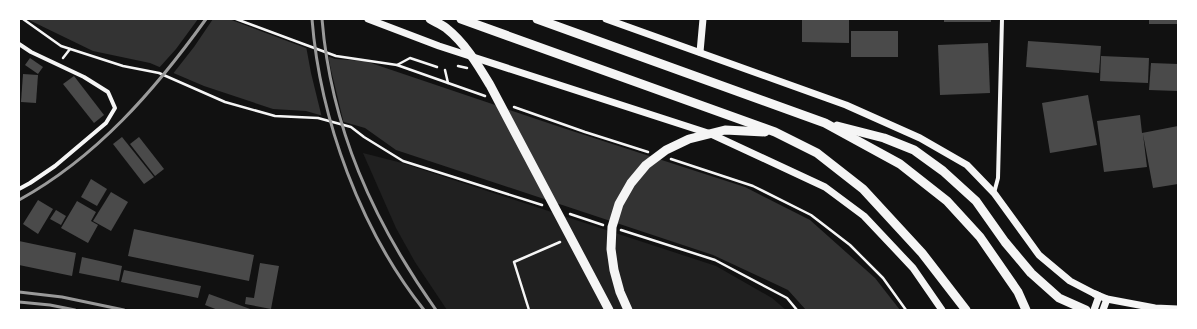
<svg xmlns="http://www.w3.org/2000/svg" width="1197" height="329" font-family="'PT Sans Narrow',sans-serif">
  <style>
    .green { fill: #202020 }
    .water { fill: #333 }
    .pier { fill: #111 }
    .building { fill: #4a4a4a }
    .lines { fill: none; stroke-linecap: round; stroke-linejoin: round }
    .path { stroke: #f5f5f5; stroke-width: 2.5 }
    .minor { stroke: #f5f5f5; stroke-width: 4 }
    .tertiary { stroke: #f5f5f5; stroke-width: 7 }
    .trunk { stroke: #f5f5f5; stroke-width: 9 }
    .rail { stroke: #9a9a9a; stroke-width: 3 }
  </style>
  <rect width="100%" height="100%" fill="#111"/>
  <!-- green -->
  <path class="green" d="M363,153L402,163L716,266L772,298L786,310H447L415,262L396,228Z"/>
  <!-- water -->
  <path class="water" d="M27,19H229L335,59L365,61L563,128L745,187L810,220L875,278L900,310H806L788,290L713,255L396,150L365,128L306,111L273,109L204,86L150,63L93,51Z"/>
  <!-- pier -->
  <g class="pier">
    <path d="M198,19H213L194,47L172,75L158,69L176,49Z"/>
    <path d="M306,46L328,55L331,70L344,124L322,118L311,73Z"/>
  </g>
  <!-- building -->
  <g class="building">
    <path d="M802,19H849V43L802,42Z"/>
    <rect x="944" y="19" width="47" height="3"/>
    <rect x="1149" y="19" width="29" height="5"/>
    <rect x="851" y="31" width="47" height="26"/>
    <path d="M1028,41L1101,46L1099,73L1026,67Z"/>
    <path d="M988,43L990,93L940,95L938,45Z"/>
    <path d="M1101,56L1149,58L1148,83L1100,81Z"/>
    <path d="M30,58L43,67L38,74L25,65Z"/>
    <path d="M1151,63L1178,64V91L1149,90Z"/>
    <path d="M23,74L38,75L36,103L21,102Z"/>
    <path d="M74,76L104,115L94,123L63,84Z"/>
    <path d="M1088,95L1097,145L1050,153L1042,103Z"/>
    <path d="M1140,115L1142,133L1178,126V184L1153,188L1143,134L1147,167L1104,172L1097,121Z"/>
    <path d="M122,137L154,177L144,184L113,144Z"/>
    <path d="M139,137L164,169L155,176L130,144Z"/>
    <path d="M91,179L107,189L97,206L81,197Z"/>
    <path d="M111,192L128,202L111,231L93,221Z"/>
    <path d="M38,200L53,209L38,234L23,224Z"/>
    <path d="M77,201L96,212L91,221L98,225L88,243L61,228Z"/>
    <path d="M56,210L66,216L61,225L50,219Z"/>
    <path d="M134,229L254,255L249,281L128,256Z"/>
    <path d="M19,241L76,253L72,276L19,265Z"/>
    <path d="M82,257L122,266L119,281L79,273Z"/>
    <path d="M260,263L279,266L271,309L245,304L246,297L254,298Z"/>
    <path d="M124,270L201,286L198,298L121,282Z"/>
    <path d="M209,294L253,310H218L205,305Z"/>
  </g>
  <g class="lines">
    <!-- path -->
    <g class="path">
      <path d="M23,19L61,46L123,66L159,73L225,102L275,116L318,118L351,127L364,137L403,161L542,205"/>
      <path d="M236,19L298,42L336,56L397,65L485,96"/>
      <path d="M63,58L70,49"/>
      <path d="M397,65L410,58L437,67"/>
      <path d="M458,66L467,68"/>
      <path d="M445,70L448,83"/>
      <path d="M514,107L585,132L648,152"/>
      <path d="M671,159L753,186L811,215L850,245L883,278L906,310"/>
      <path d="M570,214L603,225"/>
      <path d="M621,230L715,260L787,298L797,310"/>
      <path d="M529,310L514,262L560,242"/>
    </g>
    <!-- minor -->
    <g class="minor">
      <path d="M19,44L31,52L84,77L108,92L115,108L106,123L55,166L30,183L19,189"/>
      <path d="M994,193L998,178L1002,19"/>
    </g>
    <!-- tertiary -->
    <g class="tertiary">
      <path d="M368,19L439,46L711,134L825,187L864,216L913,268L942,310"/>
      <path d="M606,19L846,105L920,138L967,165L994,193L1039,255L1070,281L1095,294L1107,299L1155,308L1178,309"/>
      <path d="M700,52L703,19"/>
      <path d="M1094,310L1099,296L1095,294"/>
      <path d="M1103,310L1107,299"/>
    </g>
    <!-- trunk -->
    <g class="trunk">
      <path d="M430,19C435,22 441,24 446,28C465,43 478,65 490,85L609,310"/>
      <path d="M461,19L775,132L817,153L863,189L922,253L966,310"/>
      <path d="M537,19L825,123L900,164L947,201L980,237L1018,292L1026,310"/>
      <path d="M837,126L884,138L914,150L943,171L976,201L1005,242L1031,273L1059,298L1086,310"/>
      <path d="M628,310L620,292L614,270L611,249L612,227L619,204L631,183L646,165L666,150L689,139L725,130L765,132"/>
    </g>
    <!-- rail -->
    <g class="rail">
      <path d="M312,19C320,120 361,231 424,310"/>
      <path d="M322,19C331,128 373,221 436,310"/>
      <path d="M19,200C97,157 155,90 206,19"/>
      <path d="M19,292L62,297L124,310"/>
      <path d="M19,302L50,305L75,310"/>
    </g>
  </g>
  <!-- border -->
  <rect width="1197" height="329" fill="none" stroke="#ffffff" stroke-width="40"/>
</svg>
